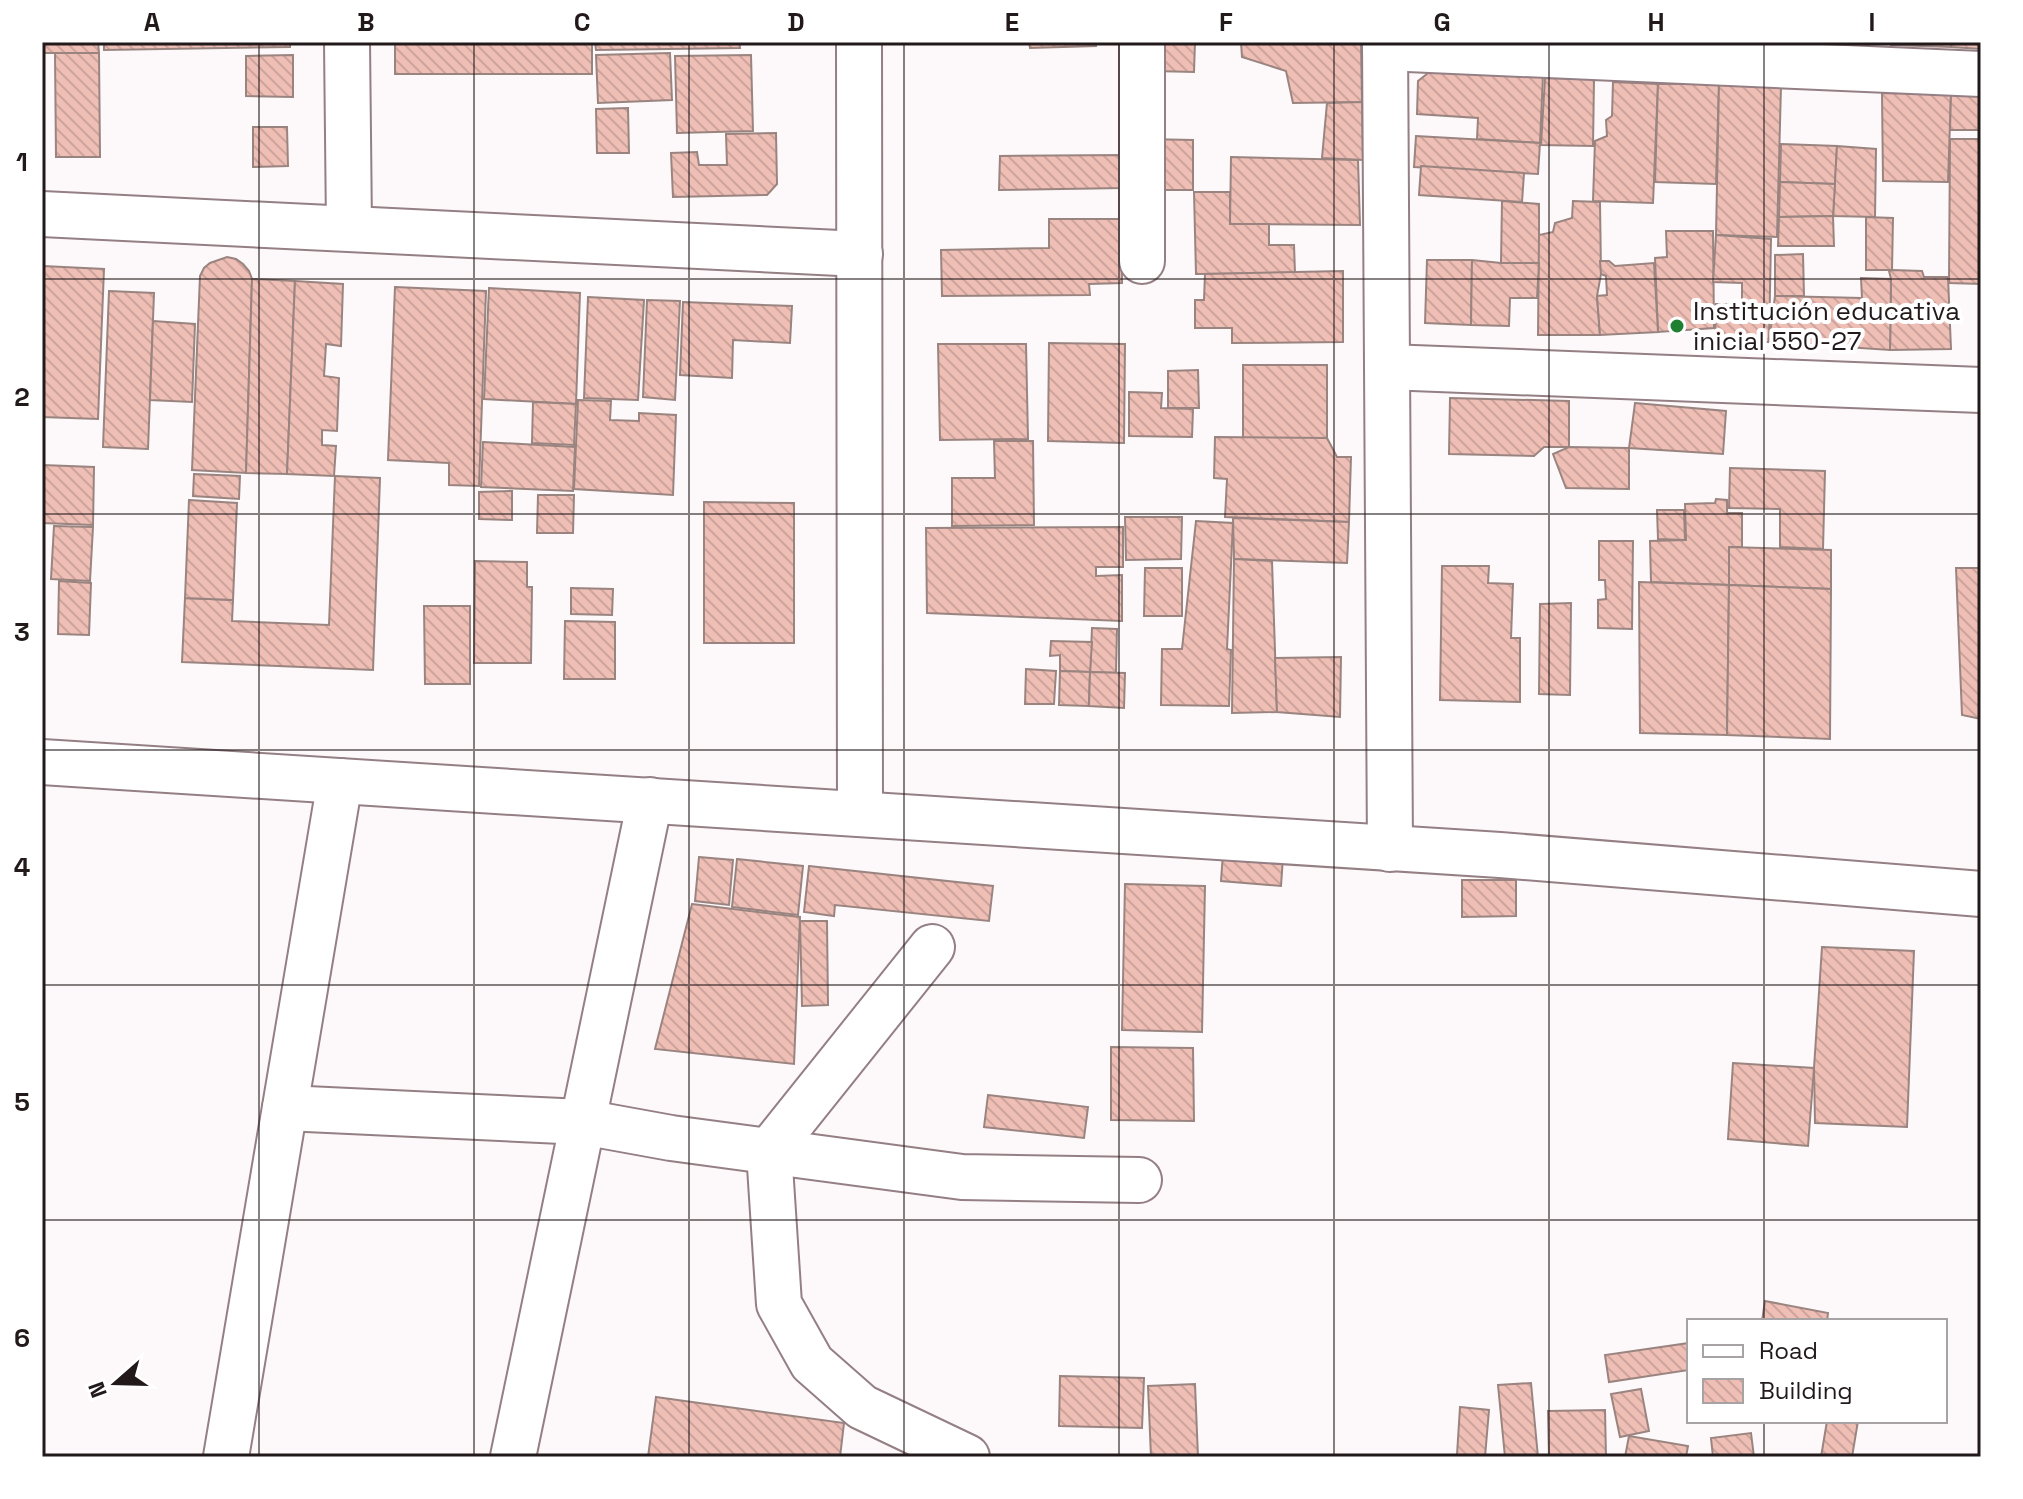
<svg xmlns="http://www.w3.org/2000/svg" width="2023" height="1499" font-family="'Space Grotesk',sans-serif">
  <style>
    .building { fill: url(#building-back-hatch); stroke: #9a8480; stroke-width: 2 }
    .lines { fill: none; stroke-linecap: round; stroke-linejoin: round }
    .minor-casing { stroke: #947f84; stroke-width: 48 }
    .minor { stroke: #fff; stroke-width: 44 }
    .grid { fill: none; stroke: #22191b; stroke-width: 2; stroke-opacity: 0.55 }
    .poi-dot { fill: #208032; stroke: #fff; stroke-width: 3 }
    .labels { text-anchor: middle; stroke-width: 8; stroke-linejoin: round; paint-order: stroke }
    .poi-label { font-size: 26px; fill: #22191b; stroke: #fff; text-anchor: start }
    .neatline { fill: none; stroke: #22191b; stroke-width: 3 }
    .grid-label { font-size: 26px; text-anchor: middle; font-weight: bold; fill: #22191b }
  </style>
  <defs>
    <pattern id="building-back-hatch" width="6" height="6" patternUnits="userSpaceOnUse" patternTransform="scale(2)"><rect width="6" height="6" fill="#efbfb6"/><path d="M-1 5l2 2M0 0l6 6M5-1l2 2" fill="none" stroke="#cda49c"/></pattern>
  </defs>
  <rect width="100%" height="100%" fill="#fdf8f9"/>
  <!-- building -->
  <g class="building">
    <path d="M42,42H98L99,53H42Z"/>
    <path d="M104,42H290V47L104,50Z"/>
    <rect x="395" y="42" width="197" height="32"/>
    <path d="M595,42H739L740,48L596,50Z"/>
    <path d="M1029,42H1095L1096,46L1030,48Z"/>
    <path d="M1154,42H1195L1194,72L1154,71Z"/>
    <path d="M1241,42H1361L1362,102L1293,103L1286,71L1242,57Z"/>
    <path d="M1891,42H1952L1951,47L1891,45Z"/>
    <path d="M1952,42H1981V49L1951,47Z"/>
    <path d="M55,53H99L100,157H56Z"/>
    <path d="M670,53L672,100L598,103L596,55Z"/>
    <path d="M293,55V97L246,96V56Z"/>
    <path d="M751,55L753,131L677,133L675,56Z"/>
    <path d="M1432,70L1543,75L1540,143L1477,139L1478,118L1417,114L1418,81Z"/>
    <path d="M1545,78L1594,79L1593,146L1541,145Z"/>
    <path d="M1613,82L1658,84L1653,203L1593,201L1595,141L1607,136L1606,120L1612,116Z"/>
    <path d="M1658,84H1719L1716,184L1655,182Z"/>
    <path d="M1719,84L1781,86L1777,237L1716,235Z"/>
    <path d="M1882,93L1951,94L1948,182L1883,181Z"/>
    <path d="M1951,94L1981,95V130H1950Z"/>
    <path d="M1362,102L1363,160L1322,158L1327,103Z"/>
    <path d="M628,108L629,153H597L596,109Z"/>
    <path d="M253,127H287L288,166L253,167Z"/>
    <path d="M776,133L777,184L767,195L673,197L671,153L697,152L699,165H727L726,134Z"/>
    <path d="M1416,136L1540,143L1538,174L1414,167Z"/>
    <path d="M1145,139L1193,140V190H1145Z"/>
    <path d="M1950,139H1981V284L1949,283Z"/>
    <path d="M1781,144L1837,146L1835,184L1780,182Z"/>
    <path d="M1837,146L1876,149L1875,217L1833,216Z"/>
    <path d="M1123,155V188L999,190L1000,156Z"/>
    <path d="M1231,157L1358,160L1360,225L1230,224Z"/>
    <path d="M1421,166L1524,173L1522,202L1419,195Z"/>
    <path d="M1780,182L1835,184L1833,216L1779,217Z"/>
    <path d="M1194,192H1230V224H1269V245H1294L1295,273L1196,274Z"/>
    <path d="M1502,201L1539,204V263H1501Z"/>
    <path d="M1573,201L1600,202L1601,274L1597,296L1600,335H1538L1539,235L1553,232L1555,223L1572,218Z"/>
    <path d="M1833,216L1834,246H1778L1779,217Z"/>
    <path d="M1866,217L1893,218L1892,270H1866Z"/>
    <path d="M1049,219H1121L1122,283L1089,284L1090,295L942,296L941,250L1049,248Z"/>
    <path d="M1666,231H1713L1714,328L1658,332L1655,258L1667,257Z"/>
    <path d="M1716,235L1771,239L1769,342H1715L1716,304L1742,305V283L1713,282Z"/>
    <path d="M1803,254L1804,296H1775V255Z"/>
    <path d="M227,257L236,259L243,264L249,271L252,279L246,473L192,470L200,276L204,268L210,263Z"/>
    <path d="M1427,260H1472L1471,325L1425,323Z"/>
    <path d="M1472,260L1501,263H1539L1537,298H1510L1509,326L1471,325Z"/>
    <path d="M1600,261H1609L1615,266L1654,263L1658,332L1600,335L1597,296L1607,295L1606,276L1601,274Z"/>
    <path d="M43,266L104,269L98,419L42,417Z"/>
    <path d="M1892,270L1922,271L1924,277H1948L1951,349L1890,350L1891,279L1889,271Z"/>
    <path d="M1343,271V342L1232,343V328H1195V300H1204L1205,274Z"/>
    <path d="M1861,278L1891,279L1890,350L1769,342L1775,296L1862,298Z"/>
    <path d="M252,279L295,281L287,474L246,473Z"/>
    <path d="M295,281L343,284L341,346L326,344L324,376L339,378L337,431L322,430V445L336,446L334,476L287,474Z"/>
    <path d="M395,287L486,291L479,486L449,485V463L388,460Z"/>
    <path d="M489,288L580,293L576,404L484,399Z"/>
    <path d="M109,291L154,293L148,449L103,447Z"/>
    <path d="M588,297L644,300L638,400L584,398Z"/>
    <path d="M647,300L680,301L675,400L643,397Z"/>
    <path d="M683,302L792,306L790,343L733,340L732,378L680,375Z"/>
    <path d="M153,321L195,324L192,402L150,400Z"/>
    <path d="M1049,343L1125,344L1124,443L1048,441Z"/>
    <path d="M938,344H1026L1028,439L940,440Z"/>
    <path d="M1243,365H1327V438L1243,439Z"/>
    <path d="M1198,370L1199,408H1168V371Z"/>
    <path d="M1129,392L1162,393L1161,408L1193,409L1192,437L1129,436Z"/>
    <path d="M1450,398L1569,401V447H1544L1534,456L1449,454Z"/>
    <path d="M578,400L611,401L610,420L639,421V413L676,415L673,495L574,489Z"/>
    <path d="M533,402L576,404L574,445L532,443Z"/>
    <path d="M1635,403L1726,411L1723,454L1629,448Z"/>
    <path d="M1215,437L1327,438L1337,457H1351L1349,522L1225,517L1227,479L1214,478Z"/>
    <path d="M994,441H1033L1034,525L952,526V478H995Z"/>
    <path d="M483,442L575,447L573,491L481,487Z"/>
    <path d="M1569,447L1629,448V489L1566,488L1553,454Z"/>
    <path d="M42,465L94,467L93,525L42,523Z"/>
    <path d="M1730,468L1825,471L1823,549L1780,547V509L1729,508Z"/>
    <path d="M194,474L240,476L239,499L193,496Z"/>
    <path d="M335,476L380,478L373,670L182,662L185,598L233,600L232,621L329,625Z"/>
    <path d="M512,491V520L479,519V492Z"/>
    <path d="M538,495H574L573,533H537Z"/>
    <path d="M1716,499L1727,500V513H1742V547H1729V585L1651,582L1650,541L1686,540L1685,504L1715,503Z"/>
    <path d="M189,500L237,503L233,600L185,598Z"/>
    <path d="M704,502L794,503V643H704Z"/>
    <path d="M1657,510H1684L1685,540L1658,539Z"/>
    <path d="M1125,517H1182L1181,559L1126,560Z"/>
    <path d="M1233,518L1349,522L1347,563L1234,559Z"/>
    <path d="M1196,521L1233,523L1227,649L1231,650L1229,706L1161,705L1162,649H1182Z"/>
    <path d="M54,526L93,527L90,581L51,579Z"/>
    <path d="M1123,527V567H1096V576L1122,575V621L927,613L926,528Z"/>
    <path d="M1599,541H1633L1632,629L1598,628V600L1606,599L1605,580H1599Z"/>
    <path d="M1729,547L1831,550V589L1729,585Z"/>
    <path d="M1234,559L1272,561L1277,712L1232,713Z"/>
    <path d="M475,561L527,562V587H532L531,663H474Z"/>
    <path d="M1442,566H1489L1488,583L1513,584L1511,638H1520V702L1440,700Z"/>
    <path d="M1145,568H1182V616H1144Z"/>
    <path d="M1956,568H1981V719L1962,715Z"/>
    <path d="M59,581L91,583L89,635L58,634Z"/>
    <path d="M1639,582L1729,585L1727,735L1640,733Z"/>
    <path d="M1729,585L1831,589L1830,739L1727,735Z"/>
    <path d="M571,588L613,589L612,615L571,614Z"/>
    <path d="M1571,603L1570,695L1539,694L1540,604Z"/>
    <path d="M424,606H470V684H425Z"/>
    <path d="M565,621L615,622V679H564Z"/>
    <path d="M1092,628L1117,629L1116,673L1090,672Z"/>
    <path d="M1051,641L1092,642L1090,672L1060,671V655L1050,656Z"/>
    <path d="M1341,657L1340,717L1277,712L1275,658Z"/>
    <path d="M1026,669L1056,671L1054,704H1025Z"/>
    <path d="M1060,671L1090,672L1089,706L1059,705Z"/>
    <path d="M1090,672L1125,673L1124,708L1089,706Z"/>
    <path d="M1223,853L1283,857L1281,886L1221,881Z"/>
    <path d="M699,857L733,860L729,905L695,901Z"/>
    <path d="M737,859L803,866L798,915L732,907Z"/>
    <path d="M809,866L993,886L989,921L835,905L834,916L804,912Z"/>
    <path d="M1462,880H1516V916L1462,917Z"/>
    <path d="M1125,884L1205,886L1202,1032L1122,1030Z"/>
    <path d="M692,904L800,917L794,1064L655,1049Z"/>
    <path d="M800,921H827L828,1005L802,1006Z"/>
    <path d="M1822,947L1914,951L1907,1127L1815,1123L1814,1068Z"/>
    <path d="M1111,1047L1193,1048L1194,1121L1111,1120Z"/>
    <path d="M1733,1063L1814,1068L1808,1146L1728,1139Z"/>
    <path d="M988,1095L1088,1107L1084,1138L984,1127Z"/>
    <path d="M1765,1301L1828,1313L1827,1321H1762Z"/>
    <path d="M1689,1343V1370L1609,1382L1605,1355Z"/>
    <path d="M1060,1376L1144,1378L1142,1428L1059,1426Z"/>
    <path d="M1531,1383L1538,1457H1505L1498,1385Z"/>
    <path d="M1195,1384L1198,1457H1151L1148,1386Z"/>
    <path d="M1641,1389L1649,1431L1620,1437L1611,1394Z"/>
    <path d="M656,1397L844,1423L840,1457H648Z"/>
    <path d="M1460,1407L1489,1410L1485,1457L1457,1455Z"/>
    <path d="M1605,1410L1606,1457H1549L1548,1411Z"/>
    <path d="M1827,1421H1858L1852,1457H1821Z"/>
    <path d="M1751,1433L1754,1457H1713L1711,1438Z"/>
    <path d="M1629,1436L1688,1446L1686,1457H1625Z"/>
  </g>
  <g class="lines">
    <!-- minor casing -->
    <g class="minor-casing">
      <g id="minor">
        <path d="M347,42L349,228"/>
        <path d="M859,42L860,814"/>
        <path d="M1385,42L1390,849"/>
        <path d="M1385,48L1981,74"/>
        <path d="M42,214L860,254"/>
        <path d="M1142,261V42"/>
        <path d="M1387,367L1981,390"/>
        <path d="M42,762L1500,855L1981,894"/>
        <path d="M932,947L769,1151L779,1304L812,1363L862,1407L967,1457"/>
        <path d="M285,1108L583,1122L671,1138L962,1177L1139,1180"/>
        <path d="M226,1457L340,781"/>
        <path d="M513,1457L650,800"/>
      </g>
    </g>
    <!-- minor -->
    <use href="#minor" class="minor"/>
  </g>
  <!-- grid -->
  <path class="grid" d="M259,42V1457M474,42V1457M689,42V1457M904,42V1457M1119,42V1457M1334,42V1457M1549,42V1457M1764,42V1321M42,279H1981M42,514H1981M42,750H1981M42,985H1981M42,1220H1981M1764,1421V1457"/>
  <!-- markers -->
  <circle class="poi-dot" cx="1677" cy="326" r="8"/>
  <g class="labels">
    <!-- poi labels -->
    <g class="poi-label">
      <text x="1693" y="320">Institución educativa<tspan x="1693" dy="30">inicial 550-27</tspan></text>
    </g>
  </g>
  <!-- border -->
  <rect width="2023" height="1499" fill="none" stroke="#ffffff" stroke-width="88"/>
  <!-- legend -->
  <rect x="1687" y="1319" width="260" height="104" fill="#ffffff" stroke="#a7a3a4" stroke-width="2"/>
  <rect x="1703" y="1345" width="40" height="12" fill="#ffffff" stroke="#a7a3a4" stroke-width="2"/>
  <text x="1759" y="1359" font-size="24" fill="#22191b">Road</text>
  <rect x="1703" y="1379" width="40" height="24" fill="url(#building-back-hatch)" stroke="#a7a3a4" stroke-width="2"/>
  <text x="1759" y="1399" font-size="24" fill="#22191b">Building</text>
  <!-- north arrow -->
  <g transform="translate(116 1383) rotate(250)" stroke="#ffffff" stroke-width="6" paint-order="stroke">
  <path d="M0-6L14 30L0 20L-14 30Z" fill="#22191b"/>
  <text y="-12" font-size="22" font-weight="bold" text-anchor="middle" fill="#22191b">N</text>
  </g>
  <rect x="44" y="44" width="1935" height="1411" class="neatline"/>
  <g class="grid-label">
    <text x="152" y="31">A</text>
    <text x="366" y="31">B</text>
    <text x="582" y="31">C</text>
    <text x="796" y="31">D</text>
    <text x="1012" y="31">E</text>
    <text x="1226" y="31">F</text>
    <text x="1442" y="31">G</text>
    <text x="1656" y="31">H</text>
    <text x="1872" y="31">I</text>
    <text x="22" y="171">1</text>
    <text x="22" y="406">2</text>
    <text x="22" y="641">3</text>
    <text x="22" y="876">4</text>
    <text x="22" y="1111">5</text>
    <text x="22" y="1347">6</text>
  </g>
</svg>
